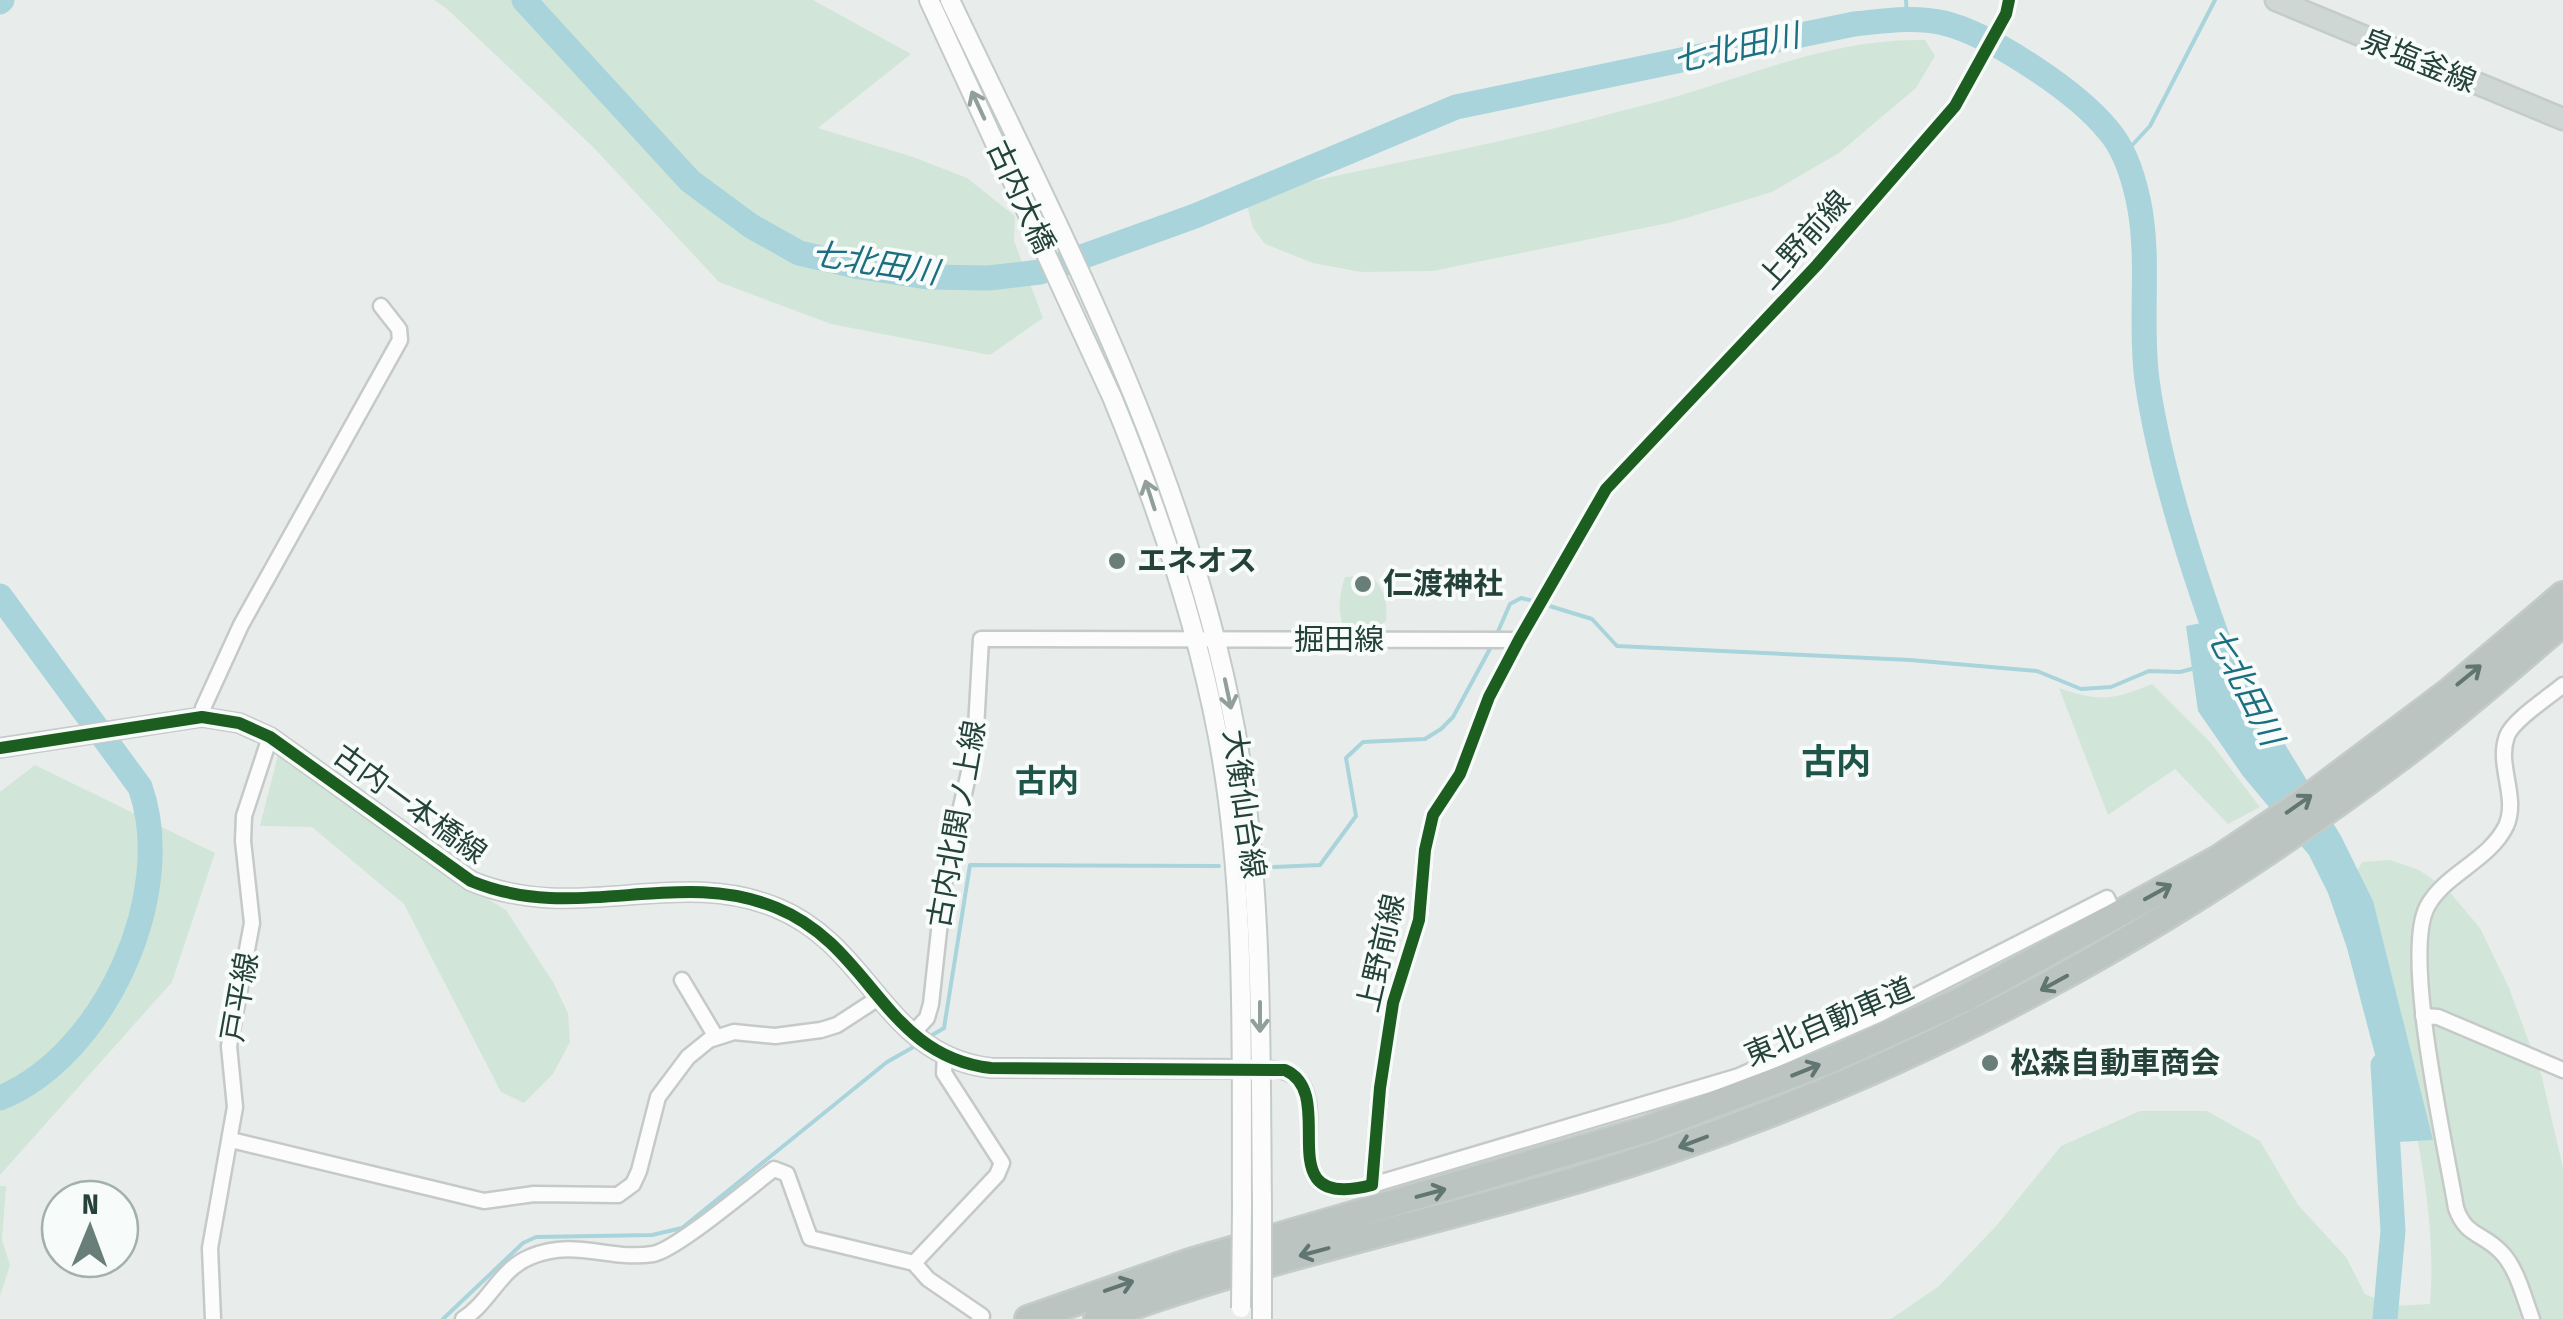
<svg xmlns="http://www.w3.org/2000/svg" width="2563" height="1319" font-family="'Fira Sans Condensed','Noto Sans JP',sans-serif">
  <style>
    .green { fill: #d1e6d8 }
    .water { fill: #a9d4db }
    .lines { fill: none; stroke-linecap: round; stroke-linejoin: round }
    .stream { stroke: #a9d4db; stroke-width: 4 }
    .river { stroke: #a9d4db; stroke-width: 25 }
    .minor-casing { stroke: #c5cac8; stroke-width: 19 }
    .tertiary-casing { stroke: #c5cac8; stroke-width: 22 }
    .secondary-casing { stroke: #c3cbc8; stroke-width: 22 }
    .primary-casing { stroke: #c3ccc9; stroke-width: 25 }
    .motorway-casing { stroke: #c3ccc9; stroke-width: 30 }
    .minor { stroke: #fcfcfc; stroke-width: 14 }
    .tertiary { stroke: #fcfcfc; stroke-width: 18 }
    .secondary { stroke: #fcfcfc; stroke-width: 18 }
    .primary { stroke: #cfd7d5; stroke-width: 20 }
    .motorway { stroke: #bcc4c2; stroke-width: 25 }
    .secondary-bridge-casing { stroke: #c3cbc8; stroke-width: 22; stroke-linecap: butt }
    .secondary-bridge { stroke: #fcfcfc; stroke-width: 18 }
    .cycleway-casing { stroke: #f7fbf9; stroke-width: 19 }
    .cycleway { stroke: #1b5e20; stroke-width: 12 }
    .oneway { stroke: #909f9b }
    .oneway2 { stroke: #617670 }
    .poi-dot { fill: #697e78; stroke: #f7fbf9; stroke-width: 4 }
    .labels { text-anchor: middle; stroke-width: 8; stroke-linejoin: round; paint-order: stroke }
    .street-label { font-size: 30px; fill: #24423a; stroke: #f7fbf9 }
    .poi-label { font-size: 30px; font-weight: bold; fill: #24423a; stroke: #f7fbf9; text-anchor: start }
    .water-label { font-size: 32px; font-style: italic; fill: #1c6f80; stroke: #f7fbf9 }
    .neighbourhood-label { font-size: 32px; font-weight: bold; fill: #1f5548; stroke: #f7fbf9 }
    .quarter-label { font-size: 35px; font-weight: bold; fill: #1f5548; stroke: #f7fbf9 }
  </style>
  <rect width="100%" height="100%" fill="#e8edeb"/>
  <!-- green -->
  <g class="green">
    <path d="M434,0H813L911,54L818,128L913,157L967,178L1015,216L1014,241L1043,318L990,355L831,324L719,282L593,147L446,8Z"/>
    <path d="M1925,40L1935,56L1916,88L1839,153L1772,192L1673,222L1433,271L1361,272L1313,263L1265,244L1253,228L1246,202L1248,196C1362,168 1478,149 1591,119C1623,110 1656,103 1688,93C1766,69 1841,38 1925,40Z"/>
    <path d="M1371,575C1384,590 1388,601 1386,621L1373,629H1344C1337,610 1339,596 1345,577Z"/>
    <path d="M2152,684L2210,742L2260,807L2228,824L2175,769L2108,815L2059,688C2099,702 2114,700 2152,684Z"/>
    <path d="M278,755L450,876L506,910L553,982L568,1013L570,1042L553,1074L524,1103L501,1092L404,904L312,827L260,826Z"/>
    <path d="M35,765L215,853L172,982L0,1175V792Z"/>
    <path d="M2390,860L2419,870L2448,890L2480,928L2509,988L2542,1077L2563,1168V1319H1891L1939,1286L1997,1225L2061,1146L2140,1111H2207L2260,1141L2298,1205L2346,1257L2365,1294L2394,1306L2430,1304C2441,1173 2385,1009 2352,881L2362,862Z"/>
    <path d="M0,1186H6L2,1240L10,1265L0,1296Z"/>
  </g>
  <!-- water -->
  <path class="water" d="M2222,619L2261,705L2341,836L2373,901L2433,1140L2398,1142L2347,948L2328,893L2309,855L2243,776L2198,711L2186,626Z"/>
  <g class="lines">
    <!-- stream -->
    <g class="stream">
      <path d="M1906,0L1907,18"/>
      <path d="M2123,155L2150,126L2215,0"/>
      <path d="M1543,604L1592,619L1617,646L1910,660L2037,671L2081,689L2111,687L2149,671L2180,672L2195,668"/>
      <path d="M1496,636L1510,604L1521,598L1534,601"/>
      <path d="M1274,867L1320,865L1356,816L1346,758L1363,742L1425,739L1441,729L1453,717L1492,645"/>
      <path d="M929,1037L944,1028L970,865L1219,866"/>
      <path d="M443,1319L523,1243L536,1237L652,1235L682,1228L887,1062L917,1045"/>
    </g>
    <!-- river -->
    <g class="river">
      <path d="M524,0L690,181L751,226L799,253L860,267L927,277L989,278L1040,272L1195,216L1456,107L1854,24C1884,21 1914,16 1944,23C1992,35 2077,92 2108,130C2124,148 2133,176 2138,199C2151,259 2139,320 2147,380C2159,467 2192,568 2222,651"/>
      <path d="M0,2L2,0"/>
      <path d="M0,596L140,787C178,893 105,1055 0,1098"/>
      <path d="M2383,1065L2393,1231L2385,1319"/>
    </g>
    <!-- minor casing -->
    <g class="minor-casing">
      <g id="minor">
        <path d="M202,717L203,708L241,625L400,340L399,329L381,306"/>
        <path d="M682,980L716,1037"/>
        <path d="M2423,1016L2438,1017L2563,1070"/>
        <path d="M912,1034L927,1018L931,1004L945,876L975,746L981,639L1519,640"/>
        <path d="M1261,1069C1363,1063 1250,1217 1372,1185L1380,1088L1393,1003L1419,920L1425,850L1433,815L1460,774L1489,697L1519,640L1606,489L1817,265L1955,106L2006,14L2009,0"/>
        <path d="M231,1140L484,1201L534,1194L618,1195L633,1184L639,1171L658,1097L688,1057L709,1040L734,1032L775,1036L821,1030L837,1025L880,997"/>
        <path d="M1372,1185L1739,1076L1880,1014L2107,898L2113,912"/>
        <path d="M914,1263L997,1175L1002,1163L944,1073L945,1056"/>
        <path d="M213,1319L210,1248L235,1107L229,1046L252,923L243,841L244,816L270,737"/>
        <path d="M463,1319C490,1302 500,1269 530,1257C575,1238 610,1261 653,1254C676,1250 750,1187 774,1169L787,1174L810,1238L914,1263L928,1279L982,1316L979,1319"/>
        <path d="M2532,1319C2524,1298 2517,1268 2501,1252C2482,1232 2466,1237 2456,1208C2446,1147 2402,956 2427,907C2444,874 2489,861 2506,826C2519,797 2496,765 2507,736C2513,720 2549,697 2563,685"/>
      </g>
    </g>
    <!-- tertiary casing -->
    <g class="tertiary-casing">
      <path id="tertiary" d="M0,748L202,717L239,723L270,737L471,881C576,925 677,866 777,908C872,947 884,1056 991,1068L1261,1069"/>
    </g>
    <!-- secondary casing -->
    <g class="secondary-casing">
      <g id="secondary">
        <path d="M929,0L1112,397C1157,506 1196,621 1218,737C1247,891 1241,1052 1242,1207"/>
        <path d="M950,0C1062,235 1187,469 1235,728C1264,885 1260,1043 1262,1202"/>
        <path d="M1262,1303V1319"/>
      </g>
    </g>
    <!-- primary casing -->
    <g class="primary-casing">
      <path id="primary" d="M2276,0L2563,119"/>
    </g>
    <!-- motorway casing -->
    <g class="motorway-casing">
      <g id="motorway">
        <path d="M1028,1319L1190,1262L1645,1130L1828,1061L1964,999L2218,859L2297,806L2450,691L2563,595"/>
        <path d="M1097,1319C1282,1250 1479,1215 1667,1151C1935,1060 2171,929 2398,759C2455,717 2508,669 2563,623"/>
      </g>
    </g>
    <!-- minor -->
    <use href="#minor" class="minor"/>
    <!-- tertiary -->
    <use href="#tertiary" class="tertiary"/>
    <!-- secondary -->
    <use href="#secondary" class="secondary"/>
    <!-- primary -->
    <use href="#primary" class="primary"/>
    <!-- motorway -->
    <use href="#motorway" class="motorway"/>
    <!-- secondary-bridge casing -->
    <g class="secondary-bridge-casing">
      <g id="secondary-bridge">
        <path d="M1262,1202V1303"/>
        <path d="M1241,1308L1242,1207"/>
      </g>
    </g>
    <!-- secondary-bridge -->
    <use href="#secondary-bridge" class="secondary-bridge"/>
    <!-- cycleway casing -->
    <g class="cycleway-casing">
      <path id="cycleway" d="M0,748L202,717L239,723L270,737L471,881C576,925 677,866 777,908C872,947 884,1056 991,1068L1285,1070C1342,1095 1263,1213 1372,1185L1380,1088L1393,1003L1419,920L1425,850L1433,815L1460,774L1489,697L1519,640L1606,489L1817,265L1955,106L2006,14L2009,0"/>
    </g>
    <!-- cycleway -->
    <use href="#cycleway" class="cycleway"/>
  </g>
  <!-- one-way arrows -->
  <defs><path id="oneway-shaft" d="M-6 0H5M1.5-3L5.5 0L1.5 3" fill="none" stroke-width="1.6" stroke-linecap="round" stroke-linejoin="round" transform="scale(2.5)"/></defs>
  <g class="oneway">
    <use href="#oneway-shaft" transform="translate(978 105) rotate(-115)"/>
    <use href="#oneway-shaft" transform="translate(1150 495) rotate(-108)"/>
    <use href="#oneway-shaft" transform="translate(1228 694) rotate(78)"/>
    <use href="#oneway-shaft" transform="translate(1260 1017) rotate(90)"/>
  </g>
  <g class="oneway2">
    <use href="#oneway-shaft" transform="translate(2469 675) rotate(-39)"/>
    <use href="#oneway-shaft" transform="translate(2299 804) rotate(-35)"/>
    <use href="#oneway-shaft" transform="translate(2158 892) rotate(-29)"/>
    <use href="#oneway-shaft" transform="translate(2054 983) rotate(151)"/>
    <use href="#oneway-shaft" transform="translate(1806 1070) rotate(-22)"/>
    <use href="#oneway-shaft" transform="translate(1693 1142) rotate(159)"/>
    <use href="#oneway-shaft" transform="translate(1431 1193) rotate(-15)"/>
    <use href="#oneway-shaft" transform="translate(1314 1252) rotate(165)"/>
    <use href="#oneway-shaft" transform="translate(1119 1286) rotate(-19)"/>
  </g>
  <!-- markers -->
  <g class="poi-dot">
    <circle cx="1117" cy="561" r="10"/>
    <circle cx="1363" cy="584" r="10"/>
    <circle cx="1990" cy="1063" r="10"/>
  </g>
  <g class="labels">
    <!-- street labels -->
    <g class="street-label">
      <text transform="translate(2419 61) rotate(22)" y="10">泉塩釜線</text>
      <text transform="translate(1021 197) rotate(65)" y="10">古内大橋</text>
      <text transform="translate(1804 240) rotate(-48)" y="10">上野前線</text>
      <text x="1339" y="650">掘田線</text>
      <text transform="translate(410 804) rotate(36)" y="10">古内一本橋線</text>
      <text transform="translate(1244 804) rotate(82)" y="10">大衡仙台線</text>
      <text transform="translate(957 824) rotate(-80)" y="10">古内北関ノ上線</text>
      <text transform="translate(1381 953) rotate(-77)" y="10">上野前線</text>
      <text transform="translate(240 997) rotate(-80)" y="10">戸平線</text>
      <text transform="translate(1829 1022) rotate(-23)" y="10">東北自動車道</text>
    </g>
    <!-- poi labels -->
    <g class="poi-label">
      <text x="1137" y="571">エネオス</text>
      <text x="1383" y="594">仁渡神社</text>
      <text x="2010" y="1073">松森自動車商会</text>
    </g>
    <!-- water labels -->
    <g class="water-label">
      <text transform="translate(1736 48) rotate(-12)" y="11">七北田川</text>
      <text transform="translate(875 263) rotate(9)" y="11">七北田川</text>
      <text transform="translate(2245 686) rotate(63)" y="11">七北田川</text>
    </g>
    <!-- neighbourhood labels -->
    <g class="neighbourhood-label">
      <text x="1047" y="792">古内</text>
    </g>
    <!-- quarter labels -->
    <g class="quarter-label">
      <text x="1836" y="774">古内</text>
    </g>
  </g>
  <!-- north arrow -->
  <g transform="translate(90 1229) rotate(1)"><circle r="48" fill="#f7fbf9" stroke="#a3b1ad" stroke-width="2.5"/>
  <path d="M0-8L18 38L0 25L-18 38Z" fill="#697e78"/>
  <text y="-15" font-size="28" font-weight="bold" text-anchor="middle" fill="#24423a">N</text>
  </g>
</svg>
